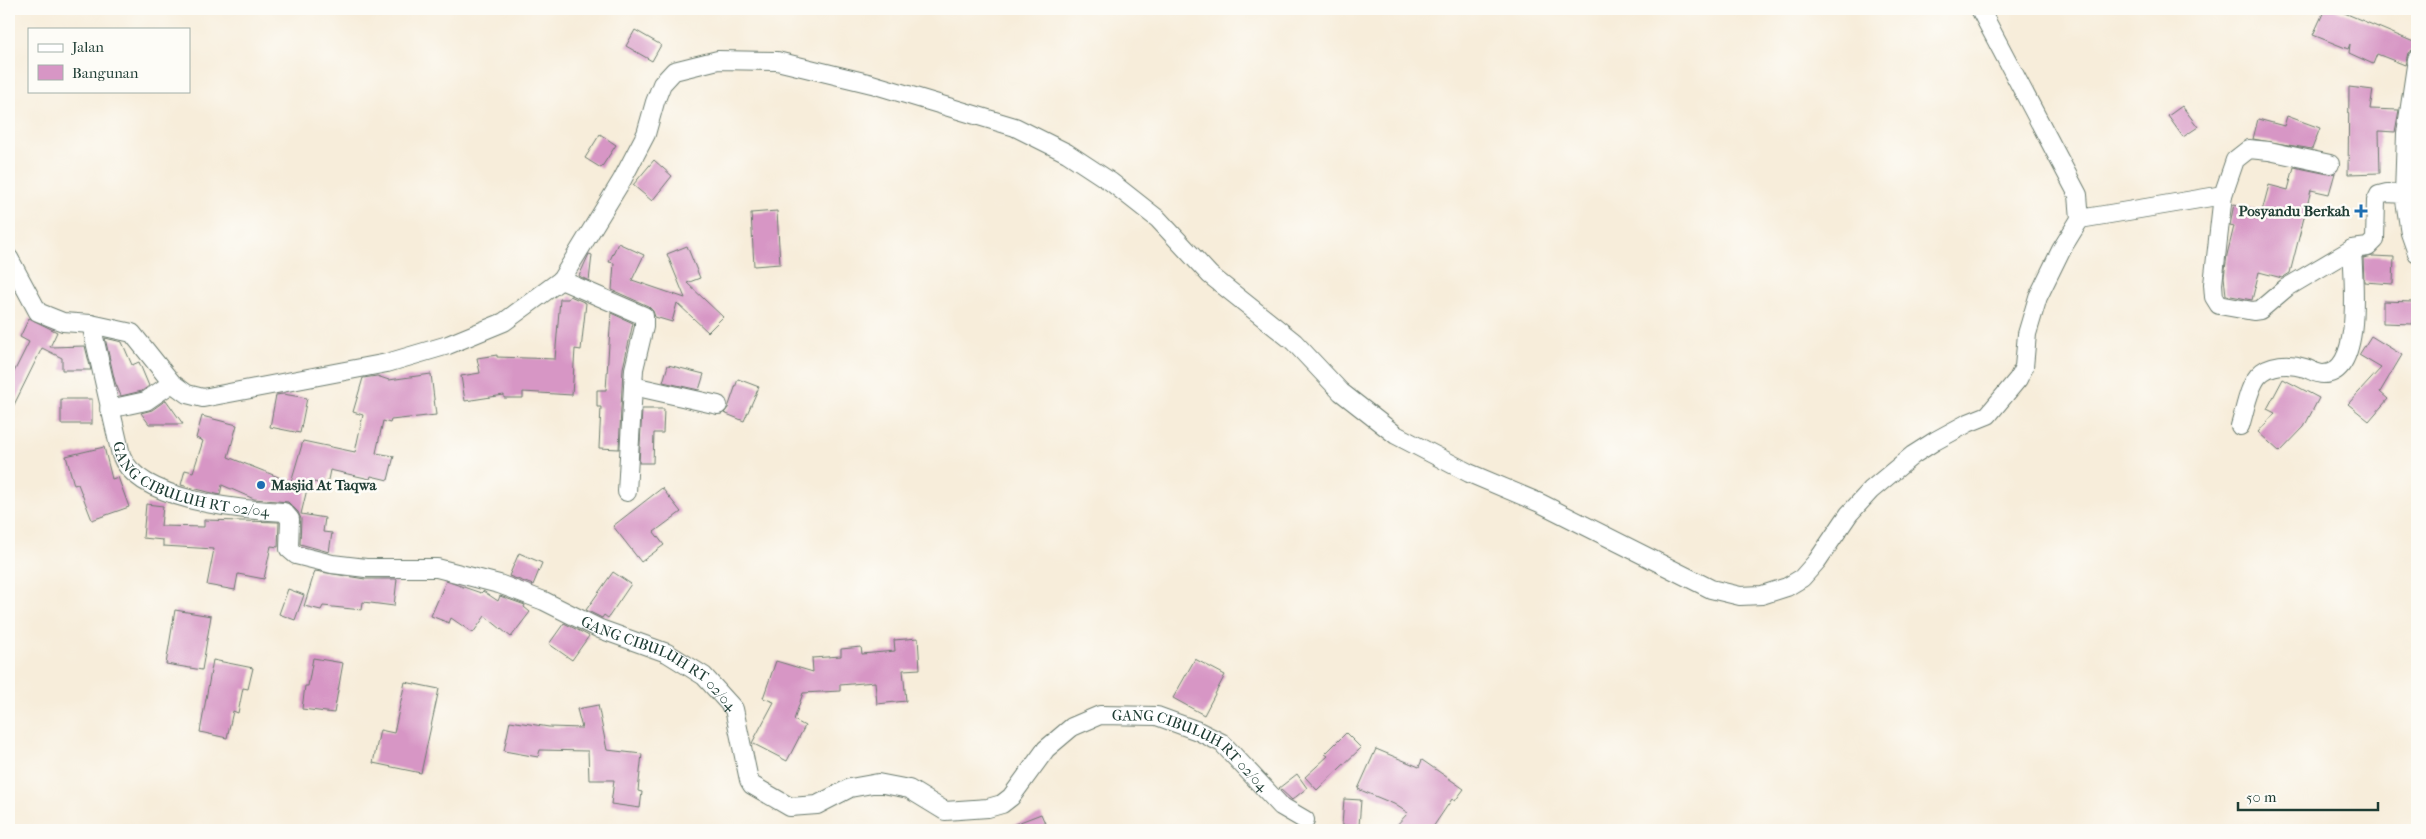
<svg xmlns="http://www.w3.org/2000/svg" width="2426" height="839" font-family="'IM FELL French Canon',serif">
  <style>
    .building { fill: #d796c5 }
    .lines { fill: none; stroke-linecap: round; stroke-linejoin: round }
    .minor-casing { stroke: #6b7b6e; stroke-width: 20 }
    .minor { stroke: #fff; stroke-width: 18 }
    .poi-dot { fill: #1f6fb2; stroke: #fdfcf7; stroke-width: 2 }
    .labels { text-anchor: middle; stroke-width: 5; stroke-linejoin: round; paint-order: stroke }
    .poi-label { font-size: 15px; font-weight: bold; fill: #1f3d34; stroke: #fdfcf7; text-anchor: end }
    .street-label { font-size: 15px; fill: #1f3d34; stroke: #fdfcf7 }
  </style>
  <rect width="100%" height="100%" fill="#fdfcf7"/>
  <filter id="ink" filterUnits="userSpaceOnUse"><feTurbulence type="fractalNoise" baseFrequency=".02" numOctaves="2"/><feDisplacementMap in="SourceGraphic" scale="10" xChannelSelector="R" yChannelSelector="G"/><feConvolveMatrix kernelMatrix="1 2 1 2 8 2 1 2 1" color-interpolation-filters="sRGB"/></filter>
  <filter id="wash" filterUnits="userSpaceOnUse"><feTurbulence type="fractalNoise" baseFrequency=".0096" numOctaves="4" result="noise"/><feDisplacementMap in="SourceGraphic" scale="20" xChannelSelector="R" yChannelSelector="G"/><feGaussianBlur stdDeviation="1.12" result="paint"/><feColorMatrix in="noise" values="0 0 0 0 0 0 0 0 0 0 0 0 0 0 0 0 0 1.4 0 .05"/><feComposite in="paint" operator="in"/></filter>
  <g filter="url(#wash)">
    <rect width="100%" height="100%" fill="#f7edda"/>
    <g id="blocks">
      <!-- building -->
      <g class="building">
        <path d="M2325,9H2335L2416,43L2414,49L2408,53L2405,65L2377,54L2373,64L2349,53L2350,44L2348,49L2313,35Z"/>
        <path d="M635,30L661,45L652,61L626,46Z"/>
        <path d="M2349,87L2373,90L2370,109L2399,110L2395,132L2379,131L2380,173L2348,174Z"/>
        <path d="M2182,106L2198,127L2183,137L2168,116Z"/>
        <path d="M2287,116L2320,128L2312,149L2253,139L2258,119L2284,126Z"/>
        <path d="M600,134L616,145L601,168L585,158Z"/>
        <path d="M654,160L672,176L652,201L633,185Z"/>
        <path d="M2294,167L2328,174L2335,173L2329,194L2311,190L2290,273L2282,278L2259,272L2252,300L2226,295L2224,277L2227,255L2234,226L2230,225L2234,204L2262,211L2269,185L2288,190Z"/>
        <path d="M777,211L780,264L754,266L751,213Z"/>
        <path d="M618,243L644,255L632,280L685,298L667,254L687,246L700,278L687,283L723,317L708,332L677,303L672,322L655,317L653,311L648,306L612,290L614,263L609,262Z"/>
        <path d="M589,254L592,255L589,281L579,276Z"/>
        <path d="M2373,256L2394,257L2393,284L2364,282L2363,258Z"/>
        <path d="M570,296L586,303L581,350L575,349L572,395L523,392V398H504V395L465,401L461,376L480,373L477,358L497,355V357L555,359L560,299H568Z"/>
        <path d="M2383,301L2413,302V324L2383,323Z"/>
        <path d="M611,313L633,323L623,368L619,449L599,448L601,407H597V390H606Z"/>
        <path d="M29,318L57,332L50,347L85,346L91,370H62V358L42,348L9,415V382L29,342L20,337Z"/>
        <path d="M2371,336L2402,355L2380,392L2388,399L2369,421L2348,404L2381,368L2359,355Z"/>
        <path d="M105,338L122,342L132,365L139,362L149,386L142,391L121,396L115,382Z"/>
        <path d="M668,365L704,374L699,390L663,382Z"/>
        <path d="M431,374L436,415L391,420L390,423L383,421L376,453L394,456L388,480L371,476L370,479L330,470L327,485L309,481L301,514L325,518L323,532L332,533L329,552L300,544L301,519L298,512L288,502L254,499L222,485L220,495L181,485L185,470L193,472L203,441L196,438L202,416L237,425L228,457L291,482L303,441L355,452L363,415L353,412L363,378L377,376L389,380Z"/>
        <path d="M738,379L759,387L744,421L724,413L728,408Z"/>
        <path d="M2283,379L2319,398L2304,427L2280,452L2258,432L2275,413L2267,409Z"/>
        <path d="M283,394L307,398L300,433L270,427L276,395Z"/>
        <rect x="61" y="399" width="31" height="25"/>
        <path d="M166,400L183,424H149L141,413L152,410Z"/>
        <path d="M642,409H664L663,433H654L653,463H639Z"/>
        <path d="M104,447L112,479L118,477L129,507L92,520L78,484L74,485L66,456Z"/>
        <path d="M662,488L681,512L654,532L664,545L641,562L613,526Z"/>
        <path d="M146,504L163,506L161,526L204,527V520L279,522L278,547L271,546L264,579L238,574L235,590L207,585L214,549L163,546V540L143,538Z"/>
        <path d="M519,553L542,563L533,585L509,576Z"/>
        <path d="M315,571L365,579H397L394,606L363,602L362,610L323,606L321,610L304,606Z"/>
        <path d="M613,572L631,584L608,618L604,615L602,618L586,610Z"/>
        <path d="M446,581L481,593L483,591L498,601L500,596L525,605L524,607L530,612L511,637L485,616L473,633L451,618L449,623L431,616Z"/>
        <path d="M288,589L304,595L295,620L279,614Z"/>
        <path d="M175,610L211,616L202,670L166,664Z"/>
        <path d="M564,623L589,636L572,660L549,644Z"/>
        <path d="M918,638L920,669L903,670L906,701L877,704L875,682L840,685V691L803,693L794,720L805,726L787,761L752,743L774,702L763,698L776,661L813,672L812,658L841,656V649L861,647L862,654L895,651L894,640Z"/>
        <path d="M313,658L343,663L334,713L302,709L305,686H308Z"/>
        <path d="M1195,659L1225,675L1204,715L1173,698Z"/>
        <path d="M213,660L253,668L248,689L243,688L238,713L233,711L227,738L200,732Z"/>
        <path d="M405,682L439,689L421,773L373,763L380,730L394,733Z"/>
        <path d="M598,705L607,750L642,754L638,791L642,792L640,808L611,804L614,780H589L588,751L540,750L538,757L504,751L510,721L549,727L582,728L577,709Z"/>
        <path d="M1346,733L1361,748L1317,790L1305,777L1328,756L1325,754Z"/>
        <path d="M1376,749L1419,767L1422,760L1464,789L1455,801L1452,799L1431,830H1392L1408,813L1394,804L1358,789Z"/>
        <path d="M1297,774L1307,788L1292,800L1279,788Z"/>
        <path d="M1344,799L1361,800L1359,826L1342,825Z"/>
        <path d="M1041,814L1048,830H1002V829Z"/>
      </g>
    </g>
  </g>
  <g filter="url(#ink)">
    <use href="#blocks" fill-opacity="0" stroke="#6b7b6e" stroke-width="1"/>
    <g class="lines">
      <!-- minor casing -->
      <g class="minor-casing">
        <g id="minor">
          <path d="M2404,194L2406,133L2417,59"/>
          <path d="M2223,195L2213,284L2214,297L2219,305L2253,311L2260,310L2286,288L2352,249C2353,275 2364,374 2323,374C2317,374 2311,370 2305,368C2290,363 2269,363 2258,376C2248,388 2245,411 2240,426"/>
          <path d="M2080,219L2223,195L2235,160L2249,149L2269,151L2330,164"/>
          <path d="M2352,249L2368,247L2375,240L2376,201L2379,195L2387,193L2404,194L2410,233L2417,253"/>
          <path d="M9,258L38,312L63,322L91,324L132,333L172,383L187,394L203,398L387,363L448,345L504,322L561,280L622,180L646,134L655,102L662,84L674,71L718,60L777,61L872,84L1015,127L1067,153L1111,182L1158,219L1210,275L1294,342L1341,392L1396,435L1469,473L1540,503L1711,589L1740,596L1762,595L1787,587L1802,578L1817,561L1849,514L1871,490L1913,455L1935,441L1968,423L1988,415L2018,379L2024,367L2027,334L2038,297L2061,250L2080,219L2078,195L1980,9"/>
          <path d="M561,280L644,316V327L634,369L627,492"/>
          <path id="s1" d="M91,324L121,455C138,501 242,510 284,512L290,519L289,549L296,555L332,564L366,568H437L499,584L544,601L600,629L667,653L704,676L734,709L749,780L752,785L790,807L817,805L850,788L878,783L909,789L945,811L988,808L1002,804L1011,797L1046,749L1072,727L1100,715L1157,716L1198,731L1222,743L1281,806L1305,820"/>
          <path d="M633,386L718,405"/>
          <path d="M109,409L146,401L172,383"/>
        </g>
      </g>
      <!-- minor -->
      <use href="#minor" class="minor"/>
    </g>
  </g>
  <!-- markers -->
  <g class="poi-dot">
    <path d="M2358.5 203.5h5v5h5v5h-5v5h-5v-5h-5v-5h5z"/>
    <circle cx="261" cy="485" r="5"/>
  </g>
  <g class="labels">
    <!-- poi labels -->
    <g class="poi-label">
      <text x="2350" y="216">Posyandu Berkah</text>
      <text x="271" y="490" text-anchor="start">Masjid At Taqwa</text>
    </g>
    <!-- street labels -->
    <g class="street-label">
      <text dy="5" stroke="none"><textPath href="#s1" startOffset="210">GANG CIBULUH RT 02/04</textPath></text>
      <text dy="5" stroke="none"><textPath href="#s1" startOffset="749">GANG CIBULUH RT 02/04</textPath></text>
      <text dy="5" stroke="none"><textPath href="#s1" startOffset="1422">GANG CIBULUH RT 02/04</textPath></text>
    </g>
  </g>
  <!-- margin -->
  <rect width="2426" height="839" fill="none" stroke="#fdfcf7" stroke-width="30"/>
  <!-- legend -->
  <rect x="28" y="28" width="162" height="65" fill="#fdfcf7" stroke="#a4b0a9"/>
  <rect x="38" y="44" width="25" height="8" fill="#ffffff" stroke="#a4b0a9"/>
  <text x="72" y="52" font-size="15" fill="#1f3d34">Jalan</text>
  <rect x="38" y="65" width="25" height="15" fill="#d796c5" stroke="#a4b0a9"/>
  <text x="72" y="78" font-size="15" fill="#1f3d34">Bangunan</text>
  <!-- scale -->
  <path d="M2238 802v8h140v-8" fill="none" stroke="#1f3d34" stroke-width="2.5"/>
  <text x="2246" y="802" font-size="15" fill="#1f3d34" stroke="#fdfcf7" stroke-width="4" paint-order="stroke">50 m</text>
</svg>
